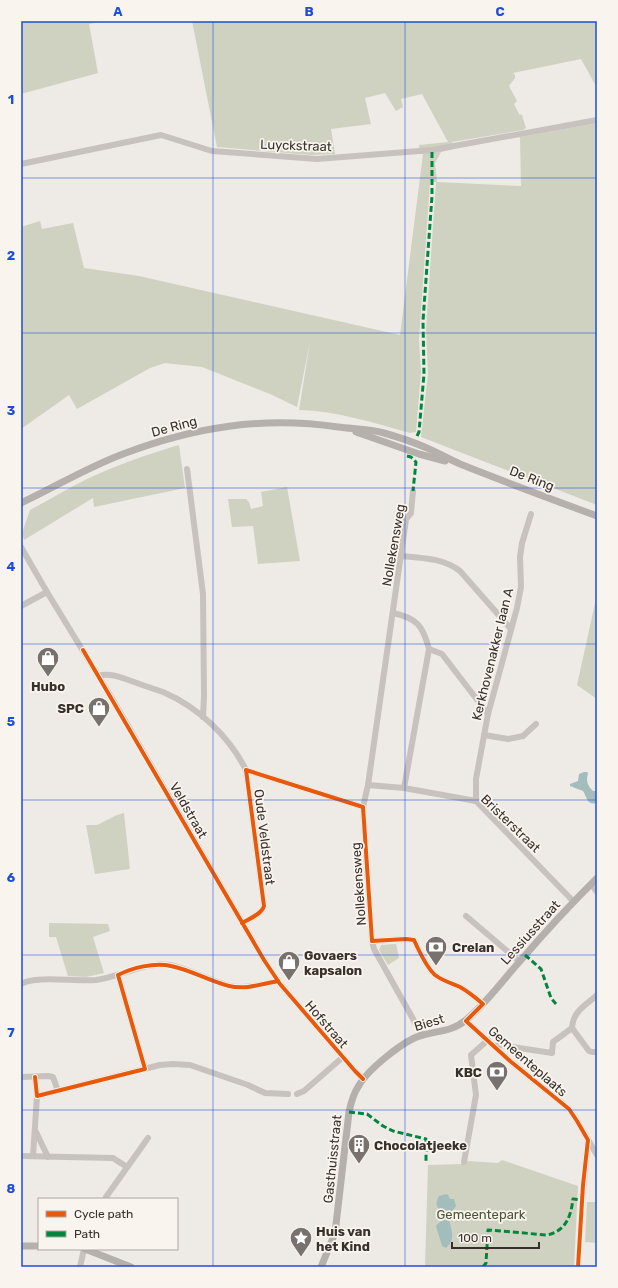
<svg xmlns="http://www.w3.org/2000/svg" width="618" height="1288" font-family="Rubik,sans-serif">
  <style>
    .green { fill: #cfd2c1 }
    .water { fill: #a3bdbd }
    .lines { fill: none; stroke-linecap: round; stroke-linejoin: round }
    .minor { stroke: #c7c2bd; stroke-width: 6 }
    .major { stroke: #b6b0ac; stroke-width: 7 }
    .quiet { stroke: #00873e; stroke-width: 3; stroke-dasharray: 6 3; stroke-linecap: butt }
    .cycleway-casing { stroke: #f9f4ee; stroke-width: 6 }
    .cycleway { stroke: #e8590c; stroke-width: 4 }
    .grid { fill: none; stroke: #1d4ed8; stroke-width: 1; stroke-opacity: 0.55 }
    .labels { text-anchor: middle; stroke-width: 3.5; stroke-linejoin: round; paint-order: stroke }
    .street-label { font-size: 13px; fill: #38302c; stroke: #f9f4ee }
    .poi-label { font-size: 13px; font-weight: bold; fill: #38302c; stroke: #f9f4ee; text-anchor: start }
    .park-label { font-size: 13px; fill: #475432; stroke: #f9f4ee }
    .neatline { fill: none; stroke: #1d4ed8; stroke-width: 1.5 }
    .grid-label { font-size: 13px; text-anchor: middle; font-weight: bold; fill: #1d4ed8 }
  </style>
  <rect width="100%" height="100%" fill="#eeeae6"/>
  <!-- green -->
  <g class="green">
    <path d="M25,21H105L89,24L98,73L21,94V23Z"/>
    <path d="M192,21H597V88L581,59L513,73L515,75V78L509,86L517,101L514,104L519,114L522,115L526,128L523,130L452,142L454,149L441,152L435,163L437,182L521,186L520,137L597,123V505L421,437L428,374L426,329L436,182H430L419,339L421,372L416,432L410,433C374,423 337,411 299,410L310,342L297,407L270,394L202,367L165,363L150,368L77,409L69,395L21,429V227L40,221L42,229L73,223L84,268L139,276L400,335L423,154H420L419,145L448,142L422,94L401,99L403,107L396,111L385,93L365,98L371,124L331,129L335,154L311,155L217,147Z"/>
    <path d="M179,445L185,488L94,507L93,498L24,540L22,533L30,510C49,500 68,488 87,479C117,465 148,454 179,445Z"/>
    <path d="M287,487L300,561L258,564L253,526L232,527L228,499H246L249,502L251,509L263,506L261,492Z"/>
    <path d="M597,594V699L577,685Z"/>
    <path d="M124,813L130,869L95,874L86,825H97L117,815Z"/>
    <path d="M49,923L108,924L110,931L93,937L104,973L86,977L68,976L56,937H49Z"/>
    <path d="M396,944L399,958L388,965L379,950L381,945Z"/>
    <path d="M502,1160L578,1186L574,1267H425L428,1165L463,1164L468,1161L498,1163Z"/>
    <path d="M587,1202H597V1243L585,1242Z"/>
  </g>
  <!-- water -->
  <g class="water">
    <path d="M584,772H587L588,773C586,781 587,785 593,791H597V803C587,806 587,797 583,791L570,786V784L578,781L579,774Z"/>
    <path d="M446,1194L448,1195L450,1199H454L456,1206L449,1215C449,1229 458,1237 446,1248L442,1246L436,1226C438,1223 441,1222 443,1219C446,1210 431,1210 439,1196Z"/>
  </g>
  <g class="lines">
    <!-- minor -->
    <g class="minor">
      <path d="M21,164L161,135L212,151L317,159L432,150L597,120"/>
      <path d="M187,469L203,594L204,696L203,717"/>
      <path d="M413,491L411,513L406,519L368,785L363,807L372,941L374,949L422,1035"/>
      <path d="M21,547L47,592L113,700L264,960L280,984L355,1071L363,1079"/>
      <path d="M401,556C422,558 443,558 460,571L511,629"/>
      <path d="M21,606L47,592"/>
      <path d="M393,613C417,618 423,626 429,649L442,654L488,714"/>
      <path d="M98,676C112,672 124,679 137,683C145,686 154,689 163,692C198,707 229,736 246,770L264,906C262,914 249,919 242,923"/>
      <path d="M484,735L508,739L523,736L536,724"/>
      <path d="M246,770L363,807"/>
      <path d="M368,785L404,788L476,801L574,902"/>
      <path d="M404,788L429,649"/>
      <path d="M476,801V779L488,714L517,608L521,587L520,557L522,543L531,514"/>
      <path d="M591,884L597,892"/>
      <path d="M466,916L519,961"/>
      <path d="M372,941L406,939L414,940C419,951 426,967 435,975C443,981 451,983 460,987C469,992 476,998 483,1004"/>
      <path d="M118,975L145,1069"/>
      <path d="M21,984C37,975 75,982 96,980C121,977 144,961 170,965C190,969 209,981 230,986C246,989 263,984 278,981"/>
      <path d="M597,995C585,1006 573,1011 572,1028L589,1051L592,1052H597"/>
      <path d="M466,1021L510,1061L569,1109L577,1121L597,1155"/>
      <path d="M494,1046L500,1045L552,1053L553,1042L572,1028"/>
      <path d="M21,1077L48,1076L53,1077L58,1091"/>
      <path d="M297,1094L304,1091L343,1057"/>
      <path d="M37,1096L160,1065L173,1064L190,1065L248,1085L265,1093L288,1094"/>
      <path d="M36,1132L48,1157"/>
      <path d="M21,1156L113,1158L127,1167"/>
      <path d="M33,1156L37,1096L35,1077"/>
      <path d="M464,1162L476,1095L471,1055L488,1040"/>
      <path d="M106,1197L148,1138"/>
      <path d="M582,1200L588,1140"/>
      <path d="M80,1267L84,1249"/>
    </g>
    <!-- major -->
    <g class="major">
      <path d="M356,432L419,454L445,461"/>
      <path d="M21,503C55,487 88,467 123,454C194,427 263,416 338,427C353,429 369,429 384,433C398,437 413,442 427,448C438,453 449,459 460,464C505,482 551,499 597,516"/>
      <path d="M21,1246H39"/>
      <path d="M85,1249L131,1267"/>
      <path d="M321,1267L335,1233L349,1112C351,1103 353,1094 358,1087C367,1070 405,1039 423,1035C438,1031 453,1031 466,1020C486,1004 503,980 521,960C545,932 571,904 597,878"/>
    </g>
    <!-- quiet -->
    <g class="quiet">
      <path d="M417,436L419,432L424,374L423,321L432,196V150"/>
      <path d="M407,456L411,457L416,462L413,491"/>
      <path d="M525,955L541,969L551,998L556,1004"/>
      <path d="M349,1112L367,1114L383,1126L393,1131L426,1139V1163"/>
      <path d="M483,1267L486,1263L488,1230L547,1235C566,1231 571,1216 573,1199L582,1200V1203"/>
    </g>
    <!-- cycleway casing -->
    <g class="cycleway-casing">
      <g id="cycleway">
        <path d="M83,650L264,960L280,984L355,1071L363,1079"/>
        <path d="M242,923C249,919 262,914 264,906L246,770L363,807L372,941L406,939L414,940C419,951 426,967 435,975C443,981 451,983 460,987C469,992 476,998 483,1004L466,1021L510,1061L569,1109L577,1121L588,1140L583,1185L578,1267"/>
        <path d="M35,1077L37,1096L145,1069L118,975C132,968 154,962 171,966C191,970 209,981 229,986C245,990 262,984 278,981"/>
      </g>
    </g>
    <!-- cycleway -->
    <use href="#cycleway" class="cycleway"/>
  </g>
  <!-- grid -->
  <path class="grid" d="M213,21V1267M405,21V1267M21,178H597M21,333H597M21,488H597M21,644H597M21,800H597M21,955H597M21,1110H597"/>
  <!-- icons -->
  <defs>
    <g id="shop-pin" transform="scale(1.15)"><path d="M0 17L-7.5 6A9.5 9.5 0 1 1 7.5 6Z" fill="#78716d" stroke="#f9f4ee"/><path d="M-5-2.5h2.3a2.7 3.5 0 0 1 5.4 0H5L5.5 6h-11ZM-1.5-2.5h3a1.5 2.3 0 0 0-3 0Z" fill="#fff"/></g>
    <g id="bank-pin" transform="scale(1.15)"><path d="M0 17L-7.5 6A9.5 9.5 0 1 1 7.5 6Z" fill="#78716d" stroke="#f9f4ee"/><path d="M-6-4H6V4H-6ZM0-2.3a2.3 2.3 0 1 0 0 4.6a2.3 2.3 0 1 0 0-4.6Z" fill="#fff"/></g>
    <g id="building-pin" transform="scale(1.15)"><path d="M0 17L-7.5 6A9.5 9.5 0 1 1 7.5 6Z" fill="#78716d" stroke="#f9f4ee"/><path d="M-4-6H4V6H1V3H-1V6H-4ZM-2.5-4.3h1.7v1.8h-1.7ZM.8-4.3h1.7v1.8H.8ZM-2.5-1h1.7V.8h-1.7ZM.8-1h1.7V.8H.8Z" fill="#fff"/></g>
    <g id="sight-pin" transform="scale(1.15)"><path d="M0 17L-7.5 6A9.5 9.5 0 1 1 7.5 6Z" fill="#78716d" stroke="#f9f4ee"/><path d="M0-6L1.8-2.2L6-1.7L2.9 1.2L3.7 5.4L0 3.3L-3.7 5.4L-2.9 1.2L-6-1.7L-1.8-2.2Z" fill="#fff"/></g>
  </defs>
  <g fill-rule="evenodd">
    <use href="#shop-pin" x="48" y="658"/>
    <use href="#shop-pin" x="99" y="708"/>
    <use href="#bank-pin" x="436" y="947"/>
    <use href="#shop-pin" x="289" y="962"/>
    <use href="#bank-pin" x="497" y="1072"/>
    <use href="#building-pin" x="359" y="1145"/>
    <use href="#sight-pin" x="301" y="1238"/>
  </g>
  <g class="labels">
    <!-- street labels -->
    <g class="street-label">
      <text transform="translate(296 145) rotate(2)" y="5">Luyckstraat</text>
      <text transform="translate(174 426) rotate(-15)" y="5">De Ring</text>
      <text transform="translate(532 478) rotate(21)" y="5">De Ring</text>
      <text transform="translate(393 545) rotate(-80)" y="5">Nollekensweg</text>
      <text transform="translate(492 654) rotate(-76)" y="5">Kerkhovenakker laan A</text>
      <text transform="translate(189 810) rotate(60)" y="5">Veldstraat</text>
      <text transform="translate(511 823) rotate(44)" y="5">Bristerstraat</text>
      <text transform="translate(265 837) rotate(83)" y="5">Oude Veldstraat</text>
      <text transform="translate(358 884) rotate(-94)" y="5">Nollekensweg</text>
      <text transform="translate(530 932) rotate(-48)" y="5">Lessiusstraat</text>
      <text transform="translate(429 1022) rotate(-17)" y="5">Biest</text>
      <text transform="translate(327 1024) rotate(49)" y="5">Hofstraat</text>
      <text transform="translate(528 1061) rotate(41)" y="5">Gemeenteplaats</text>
      <text transform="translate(332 1159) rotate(-84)" y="5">Gasthuisstraat</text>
    </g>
    <!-- poi labels -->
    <g class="poi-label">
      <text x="48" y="691" text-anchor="middle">Hubo</text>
      <text x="84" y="713" text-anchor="end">SPC</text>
      <text x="452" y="952">Crelan</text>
      <text x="304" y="960">Govaers<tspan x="304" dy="15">kapsalon</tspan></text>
      <text x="482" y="1077" text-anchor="end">KBC</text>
      <text x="374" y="1150">Chocolatjeeke</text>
      <text x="316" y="1236">Huis van<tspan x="316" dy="15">het Kind</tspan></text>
    </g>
    <!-- park labels -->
    <g class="park-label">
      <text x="481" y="1219">Gemeentepark</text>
    </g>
  </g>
  <!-- border -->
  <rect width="618" height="1288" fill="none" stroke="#f9f4ee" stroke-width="44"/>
  <!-- legend -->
  <rect x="38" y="1198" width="140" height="52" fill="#f9f4ee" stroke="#aca6a0"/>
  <rect x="46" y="1211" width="20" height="6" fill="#e8590c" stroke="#aca6a0"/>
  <text x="74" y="1218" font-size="12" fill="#38302c">Cycle path</text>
  <rect x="46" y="1231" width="20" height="6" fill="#00873e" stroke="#aca6a0"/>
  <text x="74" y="1238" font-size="12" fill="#38302c">Path</text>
  <!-- scale -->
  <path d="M452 1242v6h87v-6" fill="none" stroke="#38302c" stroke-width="2"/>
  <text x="458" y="1242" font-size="12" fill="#38302c" stroke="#f9f4ee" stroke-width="3" paint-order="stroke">100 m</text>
  <rect x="22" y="22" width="574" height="1244" class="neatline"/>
  <g class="grid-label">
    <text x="118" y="16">A</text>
    <text x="309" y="16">B</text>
    <text x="500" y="16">C</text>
    <text x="11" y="104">1</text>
    <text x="11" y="260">2</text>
    <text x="11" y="415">3</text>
    <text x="11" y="571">4</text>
    <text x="11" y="726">5</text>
    <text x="11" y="882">6</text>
    <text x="11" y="1037">7</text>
    <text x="11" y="1193">8</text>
  </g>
</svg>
